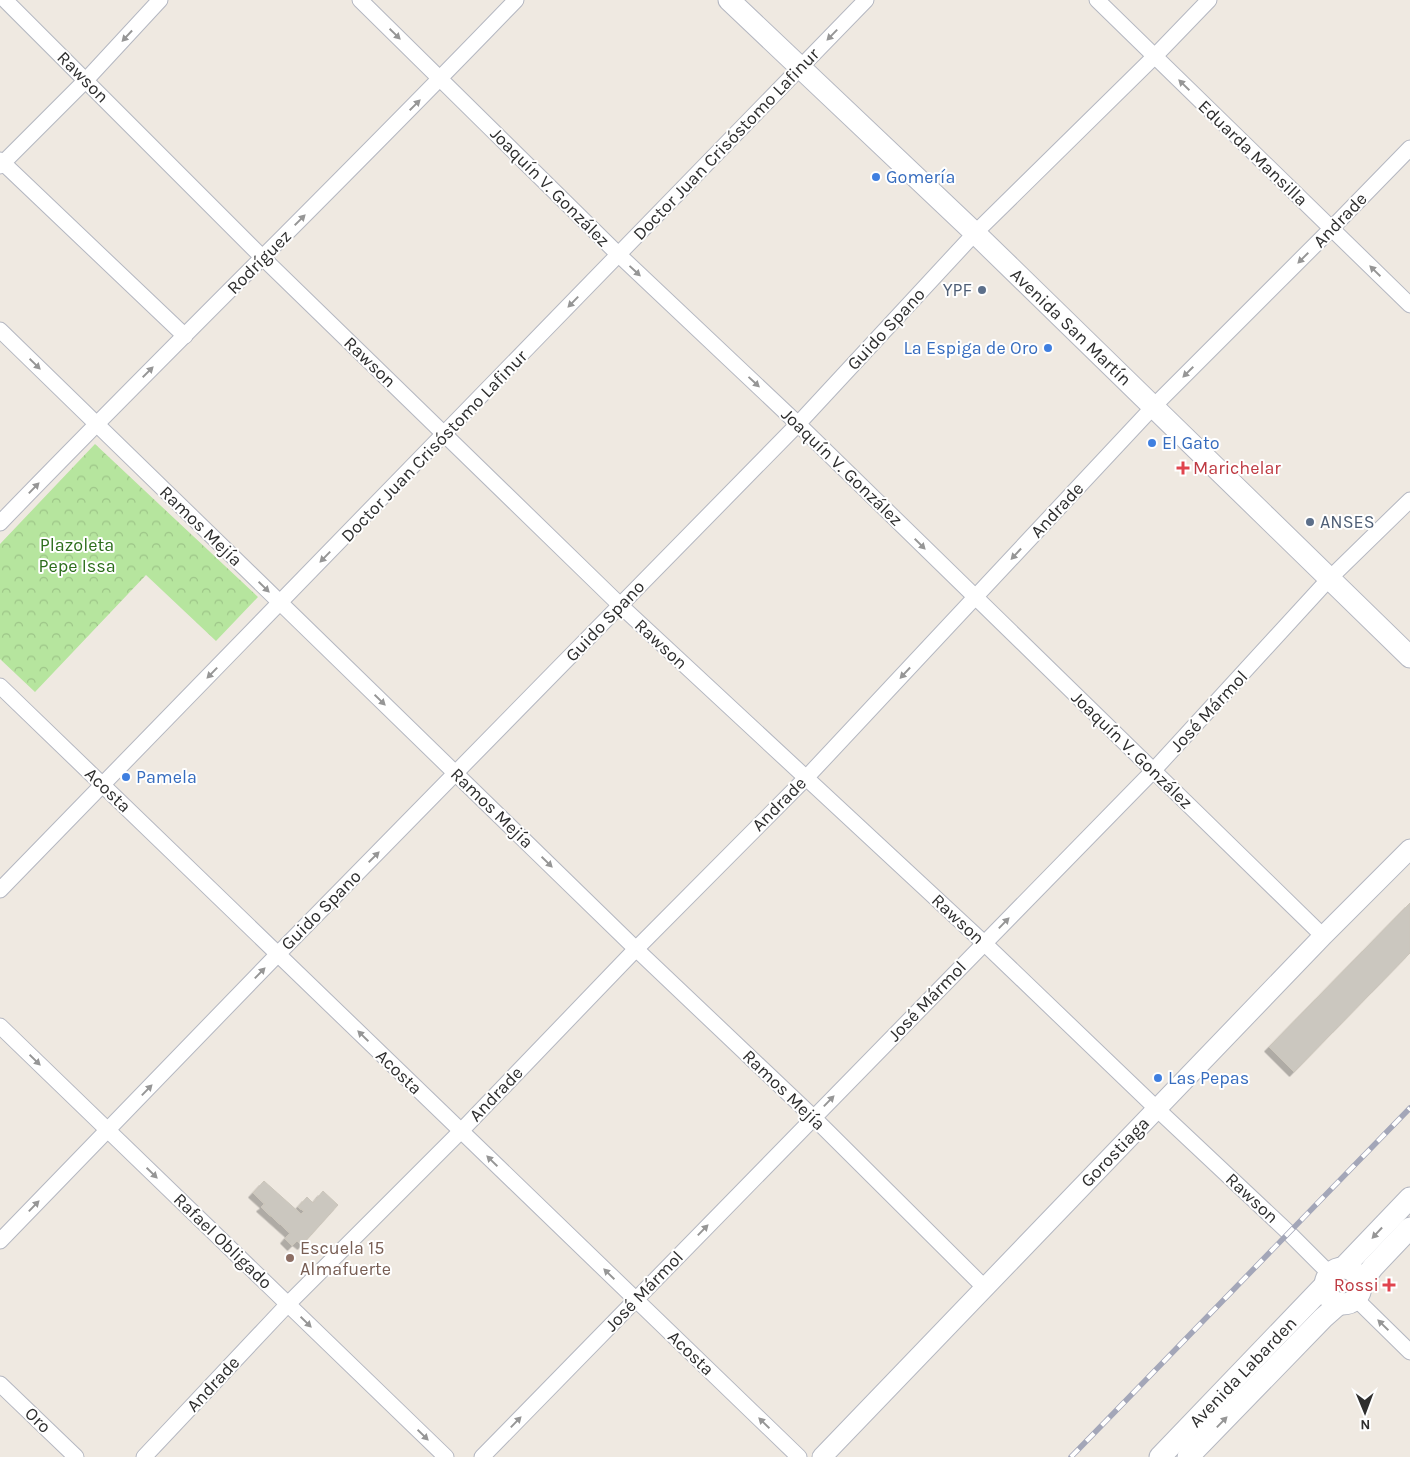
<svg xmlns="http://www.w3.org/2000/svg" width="1410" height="1457" font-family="Karla,sans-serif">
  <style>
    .forest { fill: url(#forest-crowns) }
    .building { fill: #cbc7bf; stroke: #cbc5ba; filter: url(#shadow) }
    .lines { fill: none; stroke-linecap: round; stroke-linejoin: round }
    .minor-casing { stroke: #b4b7c1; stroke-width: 17 }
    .tertiary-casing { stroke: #b4b7c1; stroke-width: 21 }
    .secondary-casing { stroke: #b4b7c1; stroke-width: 23 }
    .minor { stroke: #fff; stroke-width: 15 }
    .tertiary { stroke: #fff; stroke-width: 19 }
    .secondary { stroke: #fff; stroke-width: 21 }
    .rail-casing { stroke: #a3a6b8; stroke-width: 5.5 }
    .rail { stroke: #fff; stroke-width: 4; stroke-dasharray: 11; stroke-linecap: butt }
    .oneway { fill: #969696 }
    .shop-dot { fill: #3f7fe0; stroke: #fff; stroke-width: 2 }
    .service-dot { fill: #5c6f8a; stroke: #fff; stroke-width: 2 }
    .health-dot { fill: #e0444e; stroke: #fff; stroke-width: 2 }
    .education-dot { fill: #8d6e63; stroke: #fff; stroke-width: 2 }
    .labels { text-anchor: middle; stroke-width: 4; stroke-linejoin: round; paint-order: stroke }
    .street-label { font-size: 18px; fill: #2e2e2e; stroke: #fff }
    .shop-label { font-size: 18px; fill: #366cbe; stroke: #fff; text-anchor: start }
    .service-label { font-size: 18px; fill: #4e5e75; stroke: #fff; text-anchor: end }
    .health-label { font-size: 18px; fill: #be3a42; stroke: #fff; text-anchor: start }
    .park-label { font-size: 18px; fill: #2c6e1b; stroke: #fff }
    .education-label { font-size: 18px; fill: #785e54; stroke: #fff; text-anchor: start }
  </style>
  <defs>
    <pattern id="forest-crowns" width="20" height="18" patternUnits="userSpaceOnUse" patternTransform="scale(1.25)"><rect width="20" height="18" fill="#b6e59e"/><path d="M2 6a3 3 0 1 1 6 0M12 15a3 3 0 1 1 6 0" fill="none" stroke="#9dc588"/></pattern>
    <filter id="shadow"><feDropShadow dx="-4.5" dy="4.5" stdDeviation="0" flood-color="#0004"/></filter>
  </defs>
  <rect width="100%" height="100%" fill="#efe9e1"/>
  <!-- forest -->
  <path class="forest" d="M95,444L258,597L216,641L146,575L35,692L0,659V544Z"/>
  <!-- building -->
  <g class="building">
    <path d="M1410,903V953L1294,1072L1269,1047Z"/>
    <path d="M264,1181L301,1214L304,1211L298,1207L307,1197L313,1203L323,1191L338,1205L302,1245L297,1241L292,1246L285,1239L290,1233L261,1207L265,1204L253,1193Z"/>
  </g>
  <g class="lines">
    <!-- minor casing -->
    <g class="minor-casing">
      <g id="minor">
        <path d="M5,0L263,258L621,606L984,943L1157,1109L1289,1233L1330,1274"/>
        <path d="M360,0L619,255L798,424L1323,936"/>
        <path d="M1097,0L1410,305"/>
        <path d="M0,160L185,336"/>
        <path d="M0,166L86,80L160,0"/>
        <path d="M0,330L636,949L813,1117L984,1287"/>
        <path d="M0,523C170,347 346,177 516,0"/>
        <path d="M0,686L799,1457"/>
        <path d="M0,890L866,0"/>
        <path d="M0,1026L446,1457"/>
        <path d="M0,1241L278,954L798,424L975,233L1155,56L1209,0"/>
        <path d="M1356,1299L1410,1352"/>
        <path d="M0,1384L76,1457"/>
        <path d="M144,1457L288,1304L461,1131L636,949L806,778L1154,406L1331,229L1410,148"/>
        <path d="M482,1457L1153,771L1329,579L1410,500"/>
      </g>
    </g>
    <!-- tertiary casing -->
    <g class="tertiary-casing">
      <path id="tertiary" d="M822,1457L1323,936L1410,849"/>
    </g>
    <!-- secondary casing -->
    <g class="secondary-casing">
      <g id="secondary">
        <path d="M729,0L975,233L1410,657"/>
        <path d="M1343,1268L1410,1198"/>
        <circle cx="1343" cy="1286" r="18"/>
        <path d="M1361,1283L1373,1267L1410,1228"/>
        <path d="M1160,1457L1325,1285"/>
        <path d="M1188,1457L1323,1318L1340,1303"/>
      </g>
    </g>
    <!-- minor -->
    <use href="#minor" class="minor"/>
    <!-- tertiary -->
    <use href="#tertiary" class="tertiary"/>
    <!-- secondary -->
    <use href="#secondary" class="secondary"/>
    <!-- rail casing -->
    <g class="rail-casing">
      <path id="rail" d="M1071,1457L1410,1108"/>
    </g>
    <!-- rail -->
    <use href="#rail" class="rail"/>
  </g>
  <!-- one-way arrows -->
  <defs><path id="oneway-solid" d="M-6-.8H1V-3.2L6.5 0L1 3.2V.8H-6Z" transform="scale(1.25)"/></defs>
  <g class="oneway">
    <use href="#oneway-solid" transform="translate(395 34) rotate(44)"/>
    <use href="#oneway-solid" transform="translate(832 35) rotate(134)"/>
    <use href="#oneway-solid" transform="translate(127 36) rotate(133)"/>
    <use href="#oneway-solid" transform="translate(1184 85) rotate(-136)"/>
    <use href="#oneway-solid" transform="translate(415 105) rotate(-45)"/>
    <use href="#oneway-solid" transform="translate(300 220) rotate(-45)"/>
    <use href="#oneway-solid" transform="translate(1303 258) rotate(135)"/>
    <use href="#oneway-solid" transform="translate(635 271) rotate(43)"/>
    <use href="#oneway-solid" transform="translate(1375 271) rotate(-136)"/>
    <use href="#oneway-solid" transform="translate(573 302) rotate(134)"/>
    <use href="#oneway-solid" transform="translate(35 364) rotate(44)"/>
    <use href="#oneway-solid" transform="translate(148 372) rotate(-45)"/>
    <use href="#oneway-solid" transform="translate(1188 372) rotate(135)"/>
    <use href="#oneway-solid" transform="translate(754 382) rotate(43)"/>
    <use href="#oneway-solid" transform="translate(34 488) rotate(-46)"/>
    <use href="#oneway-solid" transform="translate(920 544) rotate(45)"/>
    <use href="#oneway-solid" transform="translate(1016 554) rotate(133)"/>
    <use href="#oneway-solid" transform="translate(325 557) rotate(134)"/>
    <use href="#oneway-solid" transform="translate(264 587) rotate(44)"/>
    <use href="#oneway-solid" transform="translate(212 673) rotate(134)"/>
    <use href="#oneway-solid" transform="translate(905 673) rotate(133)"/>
    <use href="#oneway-solid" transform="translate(380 700) rotate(44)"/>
    <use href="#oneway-solid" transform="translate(374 857) rotate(-45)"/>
    <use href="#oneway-solid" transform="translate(547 862) rotate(44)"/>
    <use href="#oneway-solid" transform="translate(1004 923) rotate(-46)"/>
    <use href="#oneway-solid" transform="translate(260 973) rotate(-46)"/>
    <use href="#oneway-solid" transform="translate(363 1036) rotate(-136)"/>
    <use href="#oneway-solid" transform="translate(35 1060) rotate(44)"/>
    <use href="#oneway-solid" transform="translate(147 1090) rotate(-46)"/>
    <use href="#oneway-solid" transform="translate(829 1101) rotate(-46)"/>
    <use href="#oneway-solid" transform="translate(492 1161) rotate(-136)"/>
    <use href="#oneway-solid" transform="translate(152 1173) rotate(44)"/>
    <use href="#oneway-solid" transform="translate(34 1206) rotate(-46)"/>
    <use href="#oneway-solid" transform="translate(703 1230) rotate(-46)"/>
    <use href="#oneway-solid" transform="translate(1377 1233) rotate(133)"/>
    <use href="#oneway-solid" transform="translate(609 1274) rotate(-136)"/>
    <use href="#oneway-solid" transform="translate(306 1322) rotate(44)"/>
    <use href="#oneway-solid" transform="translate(1383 1325) rotate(-136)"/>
    <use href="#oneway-solid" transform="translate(516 1422) rotate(-46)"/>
    <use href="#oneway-solid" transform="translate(1222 1422) rotate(-46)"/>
    <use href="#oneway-solid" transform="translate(764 1423) rotate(-136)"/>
    <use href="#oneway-solid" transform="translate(423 1435) rotate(44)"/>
  </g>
  <!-- markers -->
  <g class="shop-dot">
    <circle cx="876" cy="177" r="5"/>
    <circle cx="1048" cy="348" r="5"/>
    <circle cx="1152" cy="443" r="5"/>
    <circle cx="126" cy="777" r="5"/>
    <circle cx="1158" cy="1078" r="5"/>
  </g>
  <g class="service-dot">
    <circle cx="982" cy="290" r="5"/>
    <circle cx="1310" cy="522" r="5"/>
  </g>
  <g class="health-dot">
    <path d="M1180.5 460.5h5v5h5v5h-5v5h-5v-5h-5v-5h5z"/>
    <path d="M1386.5 1277.5h5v5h5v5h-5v5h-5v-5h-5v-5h5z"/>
  </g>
  <circle class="education-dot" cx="290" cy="1258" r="5"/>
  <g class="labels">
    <!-- street labels -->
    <g class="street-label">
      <text transform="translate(83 77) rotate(45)" y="6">Rawson</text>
      <text transform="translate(726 144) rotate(-46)" y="6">Doctor Juan Crisóstomo Lafinur</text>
      <text transform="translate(1253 153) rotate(44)" y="6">Eduarda Mansilla</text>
      <text transform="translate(550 187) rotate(45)" y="6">Joaquín V. González</text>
      <text transform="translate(1340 220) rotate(-46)" y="6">Andrade</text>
      <text transform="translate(259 262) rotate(-45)" y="6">Rodríguez</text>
      <text transform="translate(1071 327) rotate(44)" y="6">Avenida San Martín</text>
      <text transform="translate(886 329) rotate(-47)" y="6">Guido Spano</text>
      <text transform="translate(370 362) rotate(44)" y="6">Rawson</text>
      <text transform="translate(434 446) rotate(-46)" y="6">Doctor Juan Crisóstomo Lafinur</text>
      <text transform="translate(842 467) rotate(44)" y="6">Joaquín V. González</text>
      <text transform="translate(1057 510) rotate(-47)" y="6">Andrade</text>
      <text transform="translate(201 526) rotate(44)" y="6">Ramos Mejía</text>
      <text transform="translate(605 621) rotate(-46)" y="6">Guido Spano</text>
      <text transform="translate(661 644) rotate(43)" y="6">Rawson</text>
      <text transform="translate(1209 711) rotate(-47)" y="6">José Mármol</text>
      <text transform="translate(1132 750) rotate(44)" y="6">Joaquín V. González</text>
      <text transform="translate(108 790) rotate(44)" y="6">Acosta</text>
      <text transform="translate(779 804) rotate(-45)" y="6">Andrade</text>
      <text transform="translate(492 808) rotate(44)" y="6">Ramos Mejía</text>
      <text transform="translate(321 910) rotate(-45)" y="6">Guido Spano</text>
      <text transform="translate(958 919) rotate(43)" y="6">Rawson</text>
      <text transform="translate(927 1001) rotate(-46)" y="6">José Mármol</text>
      <text transform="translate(399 1072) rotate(44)" y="6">Acosta</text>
      <text transform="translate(784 1090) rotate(44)" y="6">Ramos Mejía</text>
      <text transform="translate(496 1094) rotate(-46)" y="6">Andrade</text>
      <text transform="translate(1115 1152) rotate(-46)" y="6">Gorostiaga</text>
      <text transform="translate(1252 1198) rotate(43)" y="6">Rawson</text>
      <text transform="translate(223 1241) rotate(44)" y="6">Rafael Obligado</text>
      <text transform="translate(644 1291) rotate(-46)" y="6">José Mármol</text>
      <text transform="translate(691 1353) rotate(44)" y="6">Acosta</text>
      <text transform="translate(1243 1372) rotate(-46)" y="6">Avenida Labarden</text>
      <text transform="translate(213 1384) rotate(-47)" y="6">Andrade</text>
      <text transform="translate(38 1420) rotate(44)" y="6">Oro</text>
    </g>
    <!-- shop labels -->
    <g class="shop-label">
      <text x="886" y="183">Gomería</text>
      <text x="1038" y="354" text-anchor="end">La Espiga de Oro</text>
      <text x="1162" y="449">El Gato</text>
      <text x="136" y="783">Pamela</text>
      <text x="1168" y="1084">Las Pepas</text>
    </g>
    <!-- service labels -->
    <g class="service-label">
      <text x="972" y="296">YPF</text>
      <text x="1320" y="528" text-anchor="start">ANSES</text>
    </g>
    <!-- health labels -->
    <g class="health-label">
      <text x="1193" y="474">Marichelar</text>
      <text x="1379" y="1291" text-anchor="end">Rossi</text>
    </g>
    <!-- park labels -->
    <g class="park-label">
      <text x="77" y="551">Plazoleta<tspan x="77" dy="21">Pepe Issa</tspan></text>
    </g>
    <!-- education labels -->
    <g class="education-label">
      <text x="300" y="1254">Escuela 15<tspan x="300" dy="21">Almafuerte</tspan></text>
    </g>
  </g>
  <!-- north arrow -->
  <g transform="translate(1365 1412) rotate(179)" stroke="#ffffff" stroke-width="4" paint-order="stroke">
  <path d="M0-4L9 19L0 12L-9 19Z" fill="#2e2e2e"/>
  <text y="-8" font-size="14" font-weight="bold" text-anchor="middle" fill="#2e2e2e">N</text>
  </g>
</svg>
